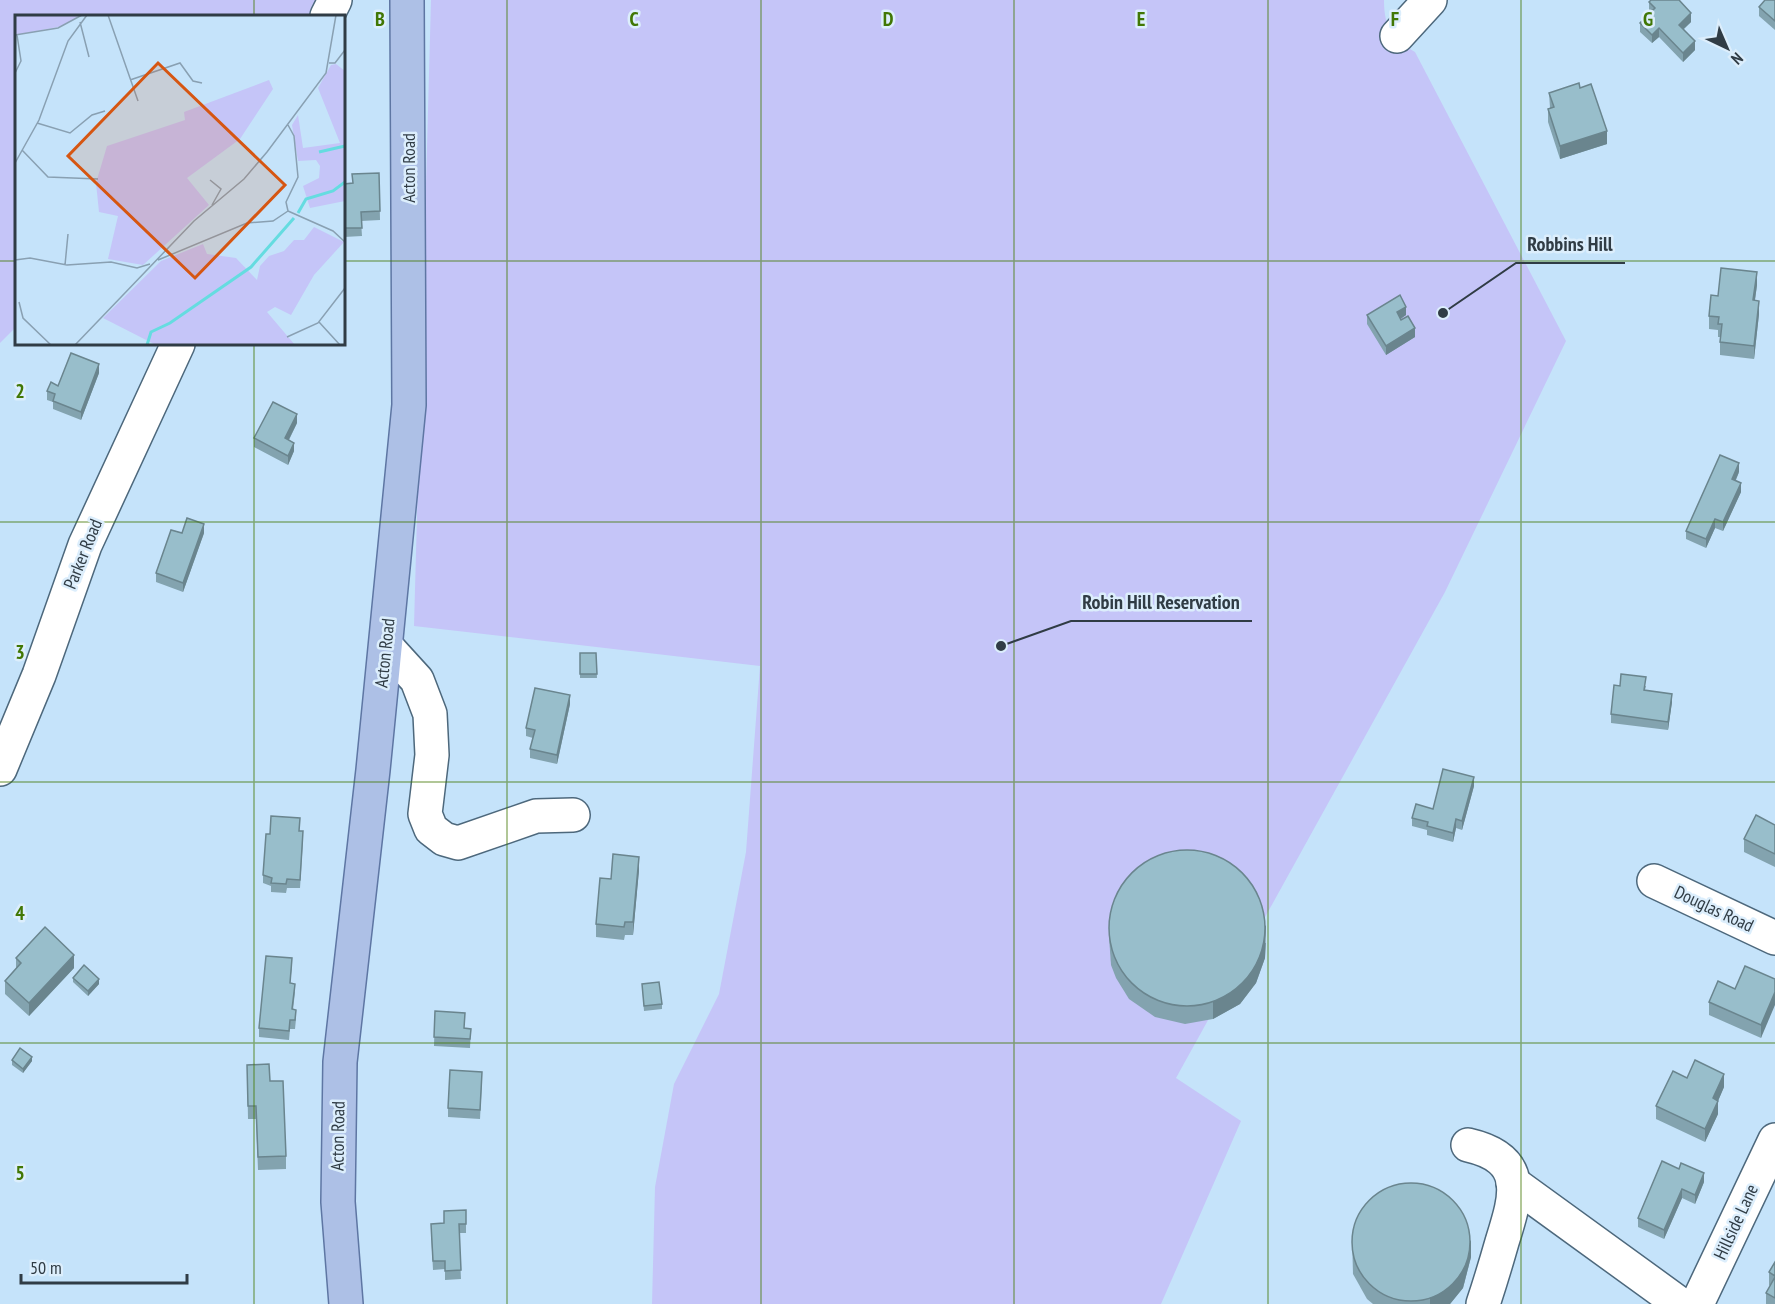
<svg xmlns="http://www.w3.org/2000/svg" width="1775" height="1304" font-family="'PT Sans Narrow',sans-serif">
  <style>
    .green { fill: #c5c5f8 }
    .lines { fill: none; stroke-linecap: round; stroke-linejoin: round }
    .minor-casing { stroke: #4d687c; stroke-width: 36 }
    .major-casing { stroke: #5e76a3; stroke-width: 36 }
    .minor { stroke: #fff; stroke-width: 33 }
    .major { stroke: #adc0e6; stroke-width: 33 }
    .wall { fill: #83a3af }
    .shaded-wall { fill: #6a858e }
    .building { fill: #98becb; stroke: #6a858e; stroke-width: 1.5 }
    .grid { fill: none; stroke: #417704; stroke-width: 1.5; stroke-opacity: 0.55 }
    .labels { text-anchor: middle; stroke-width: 5; stroke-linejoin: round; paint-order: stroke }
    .street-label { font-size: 18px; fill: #303c45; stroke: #dceefc }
    .inset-river { fill: none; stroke: #65dce0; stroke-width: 3 }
    .inset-road { fill: none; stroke: #89a0b2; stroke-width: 1.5 }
    .view { fill: #d65612; fill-opacity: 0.15; stroke: #d65612; stroke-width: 3 }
    .inset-edge { fill: none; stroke: #303c45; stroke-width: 3 }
    .grid-label { font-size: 20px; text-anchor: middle; font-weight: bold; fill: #417704; stroke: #dceefc; stroke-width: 5; stroke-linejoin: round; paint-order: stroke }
    .leader { fill: none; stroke: #303c45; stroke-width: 2 }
    .callout-dot { fill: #303c45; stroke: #dceefc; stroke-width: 2 }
    .callout-label { font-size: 20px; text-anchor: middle; font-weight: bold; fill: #303c45; stroke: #dceefc; stroke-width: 5; stroke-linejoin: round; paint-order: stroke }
  </style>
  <rect width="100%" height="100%" fill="#c5e3fa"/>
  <!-- green -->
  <g class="green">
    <path d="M0,0H317L310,16H16V327L0,343Z"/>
    <path d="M431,0H1384C1384,28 1392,38 1415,52L1566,341L1445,592L1176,1078L1241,1121L1161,1304H652L655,1187L674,1084L719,994L746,852L760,666L414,626Z"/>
  </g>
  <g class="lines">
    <!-- minor casing -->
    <g class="minor-casing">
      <g id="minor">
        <path d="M327,16L335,0"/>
        <path d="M1397,36L1430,0"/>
        <path d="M386,646L417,680L430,714L432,755L425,814L431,829L444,839L458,843L536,816L573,815"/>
        <path d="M0,769L39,675L85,545L178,344"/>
        <path d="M1654,881L1775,938"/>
        <path d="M1468,1145C1529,1159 1516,1197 1502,1242C1496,1263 1490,1283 1483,1304"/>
        <path d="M1513,1183L1680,1304"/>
        <path d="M1697,1304L1775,1140"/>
      </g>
    </g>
    <!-- major casing -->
    <g class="major-casing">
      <path id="major" d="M346,1304L338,1202L340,1062L373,770L409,405L407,0"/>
    </g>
    <!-- minor -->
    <use href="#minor" class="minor"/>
    <!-- major -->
    <use href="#major" class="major"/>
  </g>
  <!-- wall -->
  <g class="wall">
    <path d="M1775,0V30L1759,16V7Z"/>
    <path d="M1649,2L1691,22L1684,29L1695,50L1683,62L1659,37L1652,43L1640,32V23L1651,13L1649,11Z"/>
    <path d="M1549,93L1607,144L1560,159L1548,122V109L1550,108Z"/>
    <path d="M379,173L380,220L361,221L362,236L344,237V184L352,183Z"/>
    <path d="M1757,285L1755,300L1759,314L1754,359L1720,355V337H1718V330L1709,329V316L1718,296Z"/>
    <path d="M1367,315H1406L1401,319L1415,337L1386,355L1367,324Z"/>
    <path d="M99,373L81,420L53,409V402L47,400V391L58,386Z"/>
    <path d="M297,423L289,440L294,451L288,465L254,447V438Z"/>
    <path d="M1739,472L1736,480L1741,492L1723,531L1715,528L1706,548L1686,539V531Z"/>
    <path d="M182,533H204L183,592L156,582V573Z"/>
    <path d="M580,653H596L597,678H580Z"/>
    <path d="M1620,686H1646L1645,690L1672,702L1668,730L1611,723V714Z"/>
    <path d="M570,704L557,764L530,758V749L533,738L526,736V728Z"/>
    <path d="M1474,786L1462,830L1456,828L1453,842L1427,835V830L1412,826V818L1433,809Z"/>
    <path d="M1775,825V867L1744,852V839Z"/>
    <path d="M300,831L303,840L300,888H287L286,893L271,892V886L263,883V875Z"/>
    <path d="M639,870L633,935H625L624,940L596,937V924L611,879Z"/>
    <path d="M1109,920L1266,943L1265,958L1256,983L1240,1004L1213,1019L1185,1024L1155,1017L1129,999L1116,978L1111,965L1109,937Z"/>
    <path d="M16,958L74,968L29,1016L5,994V981L16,969Z"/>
    <path d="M292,967L290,983L295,992L293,1010L296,1019L295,1029H290L289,1040L259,1037V1028Z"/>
    <path d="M73,978L99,984L88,996L73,982Z"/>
    <path d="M1775,979L1761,1038L1709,1015V1002L1735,989Z"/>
    <path d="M642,984L662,1004V1009L644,1011Z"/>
    <path d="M435,1011L465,1028L471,1029L470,1048L434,1046Z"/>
    <path d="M12,1060L32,1061L23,1073L12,1065Z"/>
    <path d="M247,1065L270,1081L286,1156V1169L258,1170L256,1119H248Z"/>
    <path d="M1687,1078L1724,1087L1718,1101V1114L1705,1142L1656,1119V1106Z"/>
    <path d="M482,1081L480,1119L448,1117V1108Z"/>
    <path d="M1662,1161L1704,1182L1695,1204L1682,1198L1664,1239L1638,1227V1218Z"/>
    <path d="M466,1210V1233H459L461,1279L445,1280V1269L433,1270L431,1232L444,1223Z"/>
    <path d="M1352,1236L1471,1257L1463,1288L1450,1304H1373L1367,1299L1353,1274Z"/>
    <path d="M1775,1262V1304H1766V1293L1770,1286L1769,1285V1272Z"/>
  </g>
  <!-- shaded-wall -->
  <g class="shaded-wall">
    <path d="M1691,13V22L1679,33V25Z"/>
    <path d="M1659,28V37L1652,43V35Z"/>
    <path d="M1695,41V50L1683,62V53Z"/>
    <path d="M1607,131V144L1560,159V146Z"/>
    <path d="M1757,272V285L1753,313V300Z"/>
    <path d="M1759,301V314L1754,359V346Z"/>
    <path d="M1406,307V315L1397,321V312Z"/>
    <path d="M1415,328V337L1386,355V346Z"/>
    <path d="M99,364V373L81,420V412Z"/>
    <path d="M297,414V423L285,447V438Z"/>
    <path d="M294,443V451L288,465V456Z"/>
    <path d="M1739,463V472L1732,488V479Z"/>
    <path d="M1741,483V492L1723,531V522Z"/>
    <path d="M1715,519V528L1706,548V539Z"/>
    <path d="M204,524V533L183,592V583Z"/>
    <path d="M1672,694V702L1668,730V722Z"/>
    <path d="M570,695V704L557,764V755Z"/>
    <path d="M1474,777V786L1462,830V821Z"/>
    <path d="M1456,819V828L1453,842V833Z"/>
    <path d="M639,857V870L633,935V922Z"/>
    <path d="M1266,925L1265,958L1256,983L1240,1004L1213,1019V1002Z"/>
    <path d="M74,955V968L29,1016V1003Z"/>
    <path d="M99,979V984L88,996V991Z"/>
    <path d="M1775,992V1005L1761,1038V1025Z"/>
    <path d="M32,1057V1061L23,1073V1069Z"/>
    <path d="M1724,1074V1087L1718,1101V1114L1705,1142V1129L1713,1098Z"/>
    <path d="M1704,1173V1182L1695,1204V1195Z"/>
    <path d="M1682,1189V1198L1664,1239V1230Z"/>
    <path d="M1471,1240V1257L1463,1288L1450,1304H1430V1298Z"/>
  </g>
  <!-- building -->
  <g class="building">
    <path d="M1651,0H1679L1691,13L1679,25L1695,41L1683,53L1659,28L1652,35L1640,23L1655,8L1649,2Z"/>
    <path d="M1765,0H1775V21L1759,7Z"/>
    <path d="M1579,83L1580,88L1591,84L1607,131L1560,146L1548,109L1554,107L1549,93Z"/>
    <path d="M379,173L380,211L361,212L362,228H344V184L353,183L352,174Z"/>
    <path d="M1721,268L1757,272L1753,300L1759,301L1754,346L1720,342L1722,324H1718L1719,317L1709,316L1711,295L1718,296Z"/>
    <path d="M1400,295L1406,307L1397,312L1401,320L1408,316L1415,328L1386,346L1367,315Z"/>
    <path d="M71,353L99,364L81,412L53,401L55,394L47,391L51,382L58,386Z"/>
    <path d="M273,402L297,414L285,438L294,443L288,456L254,438Z"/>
    <path d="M1720,455L1739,463L1732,479L1741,483L1723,522L1715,519L1706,539L1686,531Z"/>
    <path d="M187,518L204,524L183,583L156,573L171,530L182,533Z"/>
    <path d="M580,653H596L597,674H580Z"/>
    <path d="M1621,674L1646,677L1644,690L1672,694L1668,722L1611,714L1614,685L1620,686Z"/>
    <path d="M535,688L570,695L557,755L530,749L535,730L526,728Z"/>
    <path d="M1443,769L1474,777L1462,821L1456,819L1453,833L1427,826L1428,822L1412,818L1416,804L1433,809Z"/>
    <path d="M1756,815L1775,825V854L1744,839Z"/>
    <path d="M271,816L300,818L299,831H303L300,880L287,879L286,884L271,883L272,878L263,875L266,834H270Z"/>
    <circle cx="1187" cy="928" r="78"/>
    <path d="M613,854L639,857L633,922H625L624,927L596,924L600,878L611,879Z"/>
    <path d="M45,927L74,955L29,1003L5,981L21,963L16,958Z"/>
    <path d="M266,956L292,958L290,983L295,984L292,1009L296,1010L295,1020H290L289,1031L259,1028Z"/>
    <path d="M84,965L99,979L88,991L73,978Z"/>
    <path d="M1745,966L1775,979V992L1761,1025L1709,1002L1718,981L1735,989Z"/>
    <path d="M659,982L662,1004L644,1006L642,984Z"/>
    <path d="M435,1011L465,1013L464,1028L471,1029L470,1039L434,1037Z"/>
    <path d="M20,1048L32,1057L23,1069L12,1060Z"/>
    <path d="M1695,1060L1724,1074L1713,1098L1718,1101L1705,1129L1656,1106L1673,1071L1687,1078Z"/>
    <path d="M269,1064L270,1081H283L286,1156L258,1157L256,1106H248L247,1065Z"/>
    <path d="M450,1070L482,1072L480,1110L448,1108Z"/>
    <path d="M1662,1161L1679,1169L1681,1163L1704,1173L1695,1195L1682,1189L1664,1230L1638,1218Z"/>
    <circle cx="1411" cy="1242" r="59"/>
    <path d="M466,1210V1224H459L461,1270L445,1271V1261H433L431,1224L444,1223V1211Z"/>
    <path d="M1775,1262V1276L1769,1272Z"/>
    <path d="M1775,1277V1298L1766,1293Z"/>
  </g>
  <!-- grid -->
  <path class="grid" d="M254,0V16M507,0V1304M761,0V1304M1014,0V1304M1268,0V1304M1521,0V1304M0,261H16M344,261H1775M254,344V1304M0,522H1775M0,782H1775M0,1043H1775"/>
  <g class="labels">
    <!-- street labels -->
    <g class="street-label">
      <text transform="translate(409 168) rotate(-90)" y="6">Acton Road</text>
      <text transform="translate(83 554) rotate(-68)" y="6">Parker Road</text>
      <text transform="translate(385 653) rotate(-84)" y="6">Acton Road</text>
      <text transform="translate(1714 909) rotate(25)" y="6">Douglas Road</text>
      <text transform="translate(338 1136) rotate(-89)" y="6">Acton Road</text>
      <text transform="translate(1736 1222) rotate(-65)" y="6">Hillside Lane</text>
    </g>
  </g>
  <!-- overview -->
  <g transform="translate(15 15)">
    <rect width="330" height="330" fill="#c5e3fa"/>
    <path d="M0,0H65L48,11L0,20ZM321,49L330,56V186L295,193L288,171L304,163L305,151L301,145L283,146L277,110L283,100L288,133L325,128L303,73L316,50ZM254,65L258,74L225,124L172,163L194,190L128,250L93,244L103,201L84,197L81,168L92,131L170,105L169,97ZM299,212L329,227L299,260L276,300L260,292L252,297L280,330L139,329L88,303L146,246L188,229L192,239L221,243L242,265L245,251L254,241L269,236L279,225H289Z" fill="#c5c5f8"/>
    <path class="inset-river" d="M304,137L330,131M283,198L291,184L318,176L330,167M132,330L136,317L155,308L236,252L279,203"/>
    <path class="inset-road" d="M93,0L123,86M65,7L74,42M0,20L43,13L67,0M314,48H320L330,35M0,58L6,46L2,20M115,65L165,48L178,66L187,68M22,108L55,118L77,100L90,96M273,110L279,121L283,162L271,187L273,196M7,135L33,162L83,164M0,148L24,105L53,26L72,0M195,165L206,174L197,190M273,196L318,216L330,227M0,245L15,243L52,250L96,247L122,253L135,249M143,245L232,208L258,206L273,196M50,250L53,219M4,287L8,303L36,330M304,307L325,330M272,322L303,308L330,273M60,330L179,206L229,164L252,137L311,58L321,0"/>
    <path class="view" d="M143,48L270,170L180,263L53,141Z"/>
    <rect width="330" height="330" class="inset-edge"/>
  </g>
  <g class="grid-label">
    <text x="380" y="26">B</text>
    <text x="634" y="26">C</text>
    <text x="888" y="26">D</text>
    <text x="1141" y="26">E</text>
    <text x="1395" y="26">F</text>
    <text x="1648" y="26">G</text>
    <text x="20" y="398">2</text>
    <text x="20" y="659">3</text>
    <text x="20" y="920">4</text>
    <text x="20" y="1180">5</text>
  </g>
  <!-- callouts -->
  <path class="leader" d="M1443 313L1516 263H1625M1001 646L1071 621H1252"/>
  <g class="callout-dot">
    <circle cx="1443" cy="313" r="6"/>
    <circle cx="1001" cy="646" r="6"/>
  </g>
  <g class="callout-label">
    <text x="1570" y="251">Robbins Hill</text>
    <text x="1161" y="609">Robin Hill Reservation</text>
  </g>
  <!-- north arrow -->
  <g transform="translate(1727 48) rotate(136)" stroke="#dceefc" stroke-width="4.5" paint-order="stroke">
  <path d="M0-4.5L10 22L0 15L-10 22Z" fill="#303c45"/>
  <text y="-9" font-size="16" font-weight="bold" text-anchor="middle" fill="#303c45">N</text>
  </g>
  <!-- scale -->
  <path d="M21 1274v9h166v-9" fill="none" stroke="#303c45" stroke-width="3"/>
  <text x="30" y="1274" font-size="18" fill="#303c45" stroke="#dceefc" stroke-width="4.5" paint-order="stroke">50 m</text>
</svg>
